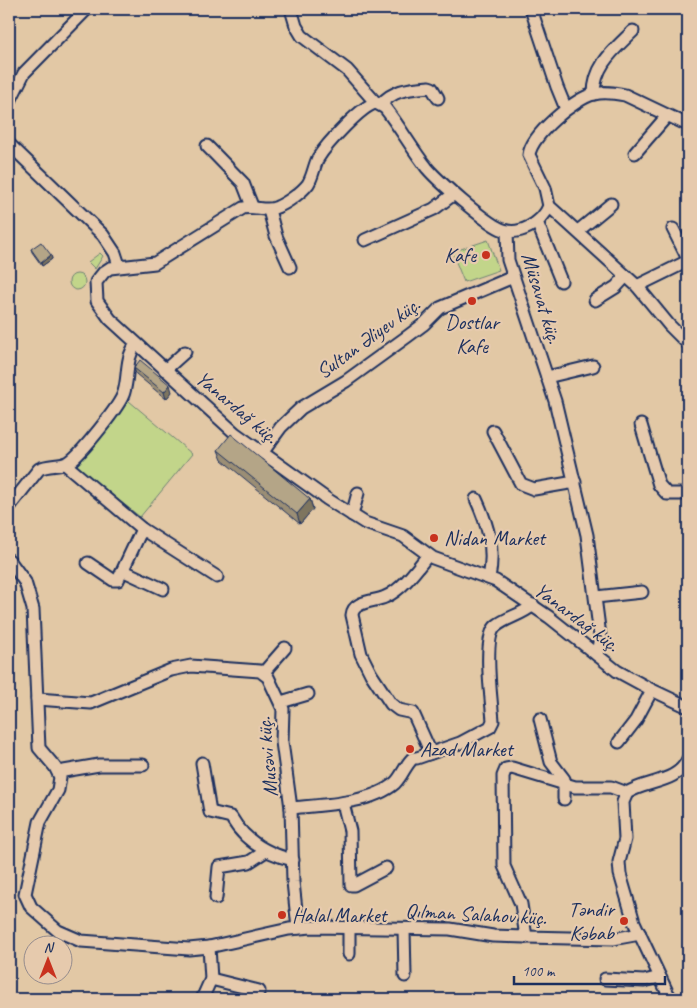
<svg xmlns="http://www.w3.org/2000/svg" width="697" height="1008" font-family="Caveat,sans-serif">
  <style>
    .green { fill: #c2d58a; stroke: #6e8274 }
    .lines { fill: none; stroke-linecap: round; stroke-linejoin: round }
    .minor-casing { stroke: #1b2f5e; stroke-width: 15 }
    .minor { stroke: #e6caad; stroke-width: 11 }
    .wall { fill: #9b8e74; stroke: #1b2f5e }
    .shaded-wall { fill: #7e745e; stroke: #1b2f5e }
    .building { fill: #b4a587; stroke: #1b2f5e }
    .poi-dot { fill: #c8321e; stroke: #e6caad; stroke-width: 2 }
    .labels { text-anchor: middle; stroke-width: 4.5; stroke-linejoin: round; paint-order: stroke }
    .poi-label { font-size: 21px; fill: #1b2f5e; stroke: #e6caad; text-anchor: start }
    .street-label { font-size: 21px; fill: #1b2f5e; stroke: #e6caad }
  </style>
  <rect width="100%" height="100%" fill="#e2c8a5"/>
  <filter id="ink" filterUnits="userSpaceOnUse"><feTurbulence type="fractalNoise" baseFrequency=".02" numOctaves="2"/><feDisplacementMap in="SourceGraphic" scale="10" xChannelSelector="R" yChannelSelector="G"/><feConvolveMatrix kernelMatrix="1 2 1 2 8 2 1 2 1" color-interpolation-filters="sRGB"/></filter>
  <g filter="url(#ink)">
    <!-- green -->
    <g class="green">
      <path d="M488,240L499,270L464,282L452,252Z"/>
      <path d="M100,253L103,256L95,269L88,262Z"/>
      <circle cx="77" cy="282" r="8"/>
      <path d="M129,401L192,454L140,517L76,466Z"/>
    </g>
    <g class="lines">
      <!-- minor casing -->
      <g class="minor-casing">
        <g id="minor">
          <path d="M291,9L296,26L302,36L347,70L376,103L385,108C400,127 412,149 427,168C439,182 485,222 501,229C519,237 542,223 549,206"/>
          <path d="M531,9L557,87L566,109"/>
          <path d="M594,94C594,65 614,50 633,31"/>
          <path d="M9,103L24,73L87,9"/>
          <path d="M376,103C362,105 326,145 318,158C314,166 313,176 308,184C302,192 287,203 277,207C266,213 255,205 243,208L155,263L110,268L104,272L96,282L97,301L110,319L235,433L327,499L365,523L403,536L433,558L496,581L549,617L617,671L652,690L688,707"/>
          <path d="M381,104C395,89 409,89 429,87L432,88L438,98"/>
          <path d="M688,125L625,95C615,93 604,91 594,94C574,99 531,135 529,155L545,188L549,206L637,286L669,325L688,344"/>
          <path d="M9,144L103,235L115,253L119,265"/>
          <path d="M207,146L243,183L252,206"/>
          <path d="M635,153L667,116"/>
          <path d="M269,210L276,236L290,267"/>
          <path d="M537,222L561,281"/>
          <path d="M507,231L508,260L555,401L587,535L600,636L597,655"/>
          <path d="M578,231L611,204"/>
          <path d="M365,240L434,209L454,194"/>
          <path d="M637,286L686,262L687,257L673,229"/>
          <path d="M595,300L616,287L626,276"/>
          <path d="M165,370L185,352"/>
          <path d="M547,377L593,366"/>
          <path d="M641,425L659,485L667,494H688"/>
          <path d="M493,431L521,484L534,489L575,482"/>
          <path d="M262,453L281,427L301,408L346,381L408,336L424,324L440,308L513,277"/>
          <path d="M65,464L142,529L217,577"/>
          <path d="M476,499C488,525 495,549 489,578"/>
          <path d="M9,507L39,469C49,464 60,467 69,462C80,455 121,405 124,392C129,375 125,359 136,344"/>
          <path d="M352,515L358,493"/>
          <path d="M428,555C417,569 402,590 385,597C374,602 353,601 352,615L361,654L371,674L391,704L399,710L413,713L431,753"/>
          <path d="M9,560L25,582L33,609L39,748L55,767L60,777L58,790L40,822L25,894L31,907L58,931L81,941L189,949L209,947L289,929L312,927L450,929L493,936L526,937L613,939L640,934"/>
          <path d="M88,563L113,580H118L142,529"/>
          <path d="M124,571L163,589"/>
          <path d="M596,597L642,592"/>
          <path d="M264,672L285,648"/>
          <path d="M37,699L91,703L171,670L191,666L260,671L268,677L283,709L282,742L291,808L293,882L298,928"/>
          <path d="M281,702L308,694"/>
          <path d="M540,719L551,762L564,779V799"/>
          <path d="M619,742L636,720L652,690"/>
          <path d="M202,763L210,812L231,817C244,840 267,854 293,860"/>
          <path d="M58,772L99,765H143"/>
          <path d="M343,803L350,831L351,885H354L386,868"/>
          <path d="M291,808C321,805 371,804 395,783C403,775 405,765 413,758H417L460,743L490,727L493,721C492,703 482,637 496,626C507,617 522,615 533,605"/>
          <path d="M216,898L219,867L249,862L266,851"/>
          <path d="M404,929L405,976"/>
          <path d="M526,937L521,904L504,866L503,776L506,769L512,768L575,787H611L627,793"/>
          <path d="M349,954V928"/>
          <path d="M211,979L259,991"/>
          <path d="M605,979L644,981L660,977"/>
          <path d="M202,999L211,979L209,947"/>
          <path d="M672,999L668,994L634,922L620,874L619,862L625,839L623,802L627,793C646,780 677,784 688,759"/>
        </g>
      </g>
      <!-- minor -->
      <use href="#minor" class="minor"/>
    </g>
    <!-- wall -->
    <g class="wall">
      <path d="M31,249L51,255L52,259L42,266L32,252Z"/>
      <path d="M134,368L172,392L166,399L136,374Z"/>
      <path d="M218,450L310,499L313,509L300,524L222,460Z"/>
    </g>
    <!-- shaded-wall -->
    <g class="shaded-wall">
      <path d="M51,255L52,259L42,266L41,263Z"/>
      <path d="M170,385L172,392L166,399L164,392Z"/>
      <path d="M310,499L313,509L300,524L297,514Z"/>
    </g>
    <!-- building -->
    <g class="building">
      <path d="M41,242L51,255L41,263L31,249Z"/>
      <path d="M140,360L170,385L164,392L134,368Z"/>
      <path d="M231,434L310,499L297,514L218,450Z"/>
    </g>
  </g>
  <!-- markers -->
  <g class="poi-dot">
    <circle cx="486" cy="255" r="5"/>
    <circle cx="472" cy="301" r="5"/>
    <circle cx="434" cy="538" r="5"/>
    <circle cx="410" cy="749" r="5"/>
    <circle cx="282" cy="915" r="5"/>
    <circle cx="624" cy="921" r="5"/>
  </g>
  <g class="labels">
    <!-- poi labels -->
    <g class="poi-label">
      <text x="476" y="262" text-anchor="end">Kafe</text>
      <text x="472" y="329" text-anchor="middle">Dostlar<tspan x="472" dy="24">Kafe</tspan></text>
      <text x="444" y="545">Nidan Market</text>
      <text x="420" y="756">Azad Market</text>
      <text x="614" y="916" text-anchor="end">Təndir<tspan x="614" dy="24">Kəbab</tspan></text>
      <text x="292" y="922">Halal Market</text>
    </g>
    <!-- street labels -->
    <g class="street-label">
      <text transform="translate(542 298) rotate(73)" y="7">Müsavat küç.</text>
      <text transform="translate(368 338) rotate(-36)" y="7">Sultan Əliyev küç.</text>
      <text transform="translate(237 407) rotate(40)" y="7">Yanardağ küç.</text>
      <text transform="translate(577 617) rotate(37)" y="7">Yanardağ küç.</text>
      <text transform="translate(267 757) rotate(-95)" y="7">Musəvi küç.</text>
      <text transform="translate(476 914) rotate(3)" y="7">Qılman Salahov küç.</text>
    </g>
  </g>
  <!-- margin -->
  <rect width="697" height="1008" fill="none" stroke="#e6caad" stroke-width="30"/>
  <rect x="15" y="15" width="667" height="978" fill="none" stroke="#1b2f5e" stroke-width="2" filter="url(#ink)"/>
  <!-- north arrow -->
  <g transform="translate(48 960)"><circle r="24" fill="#e6caad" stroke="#958c8d"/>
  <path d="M0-4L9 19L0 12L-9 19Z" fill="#c8321e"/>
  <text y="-8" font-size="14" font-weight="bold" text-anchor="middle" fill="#1b2f5e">N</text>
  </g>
  <!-- scale -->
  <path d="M514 976v8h151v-8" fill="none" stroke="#1b2f5e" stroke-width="2.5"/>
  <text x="522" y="976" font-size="15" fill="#1b2f5e" stroke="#e6caad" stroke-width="4" paint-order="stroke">100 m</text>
</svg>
